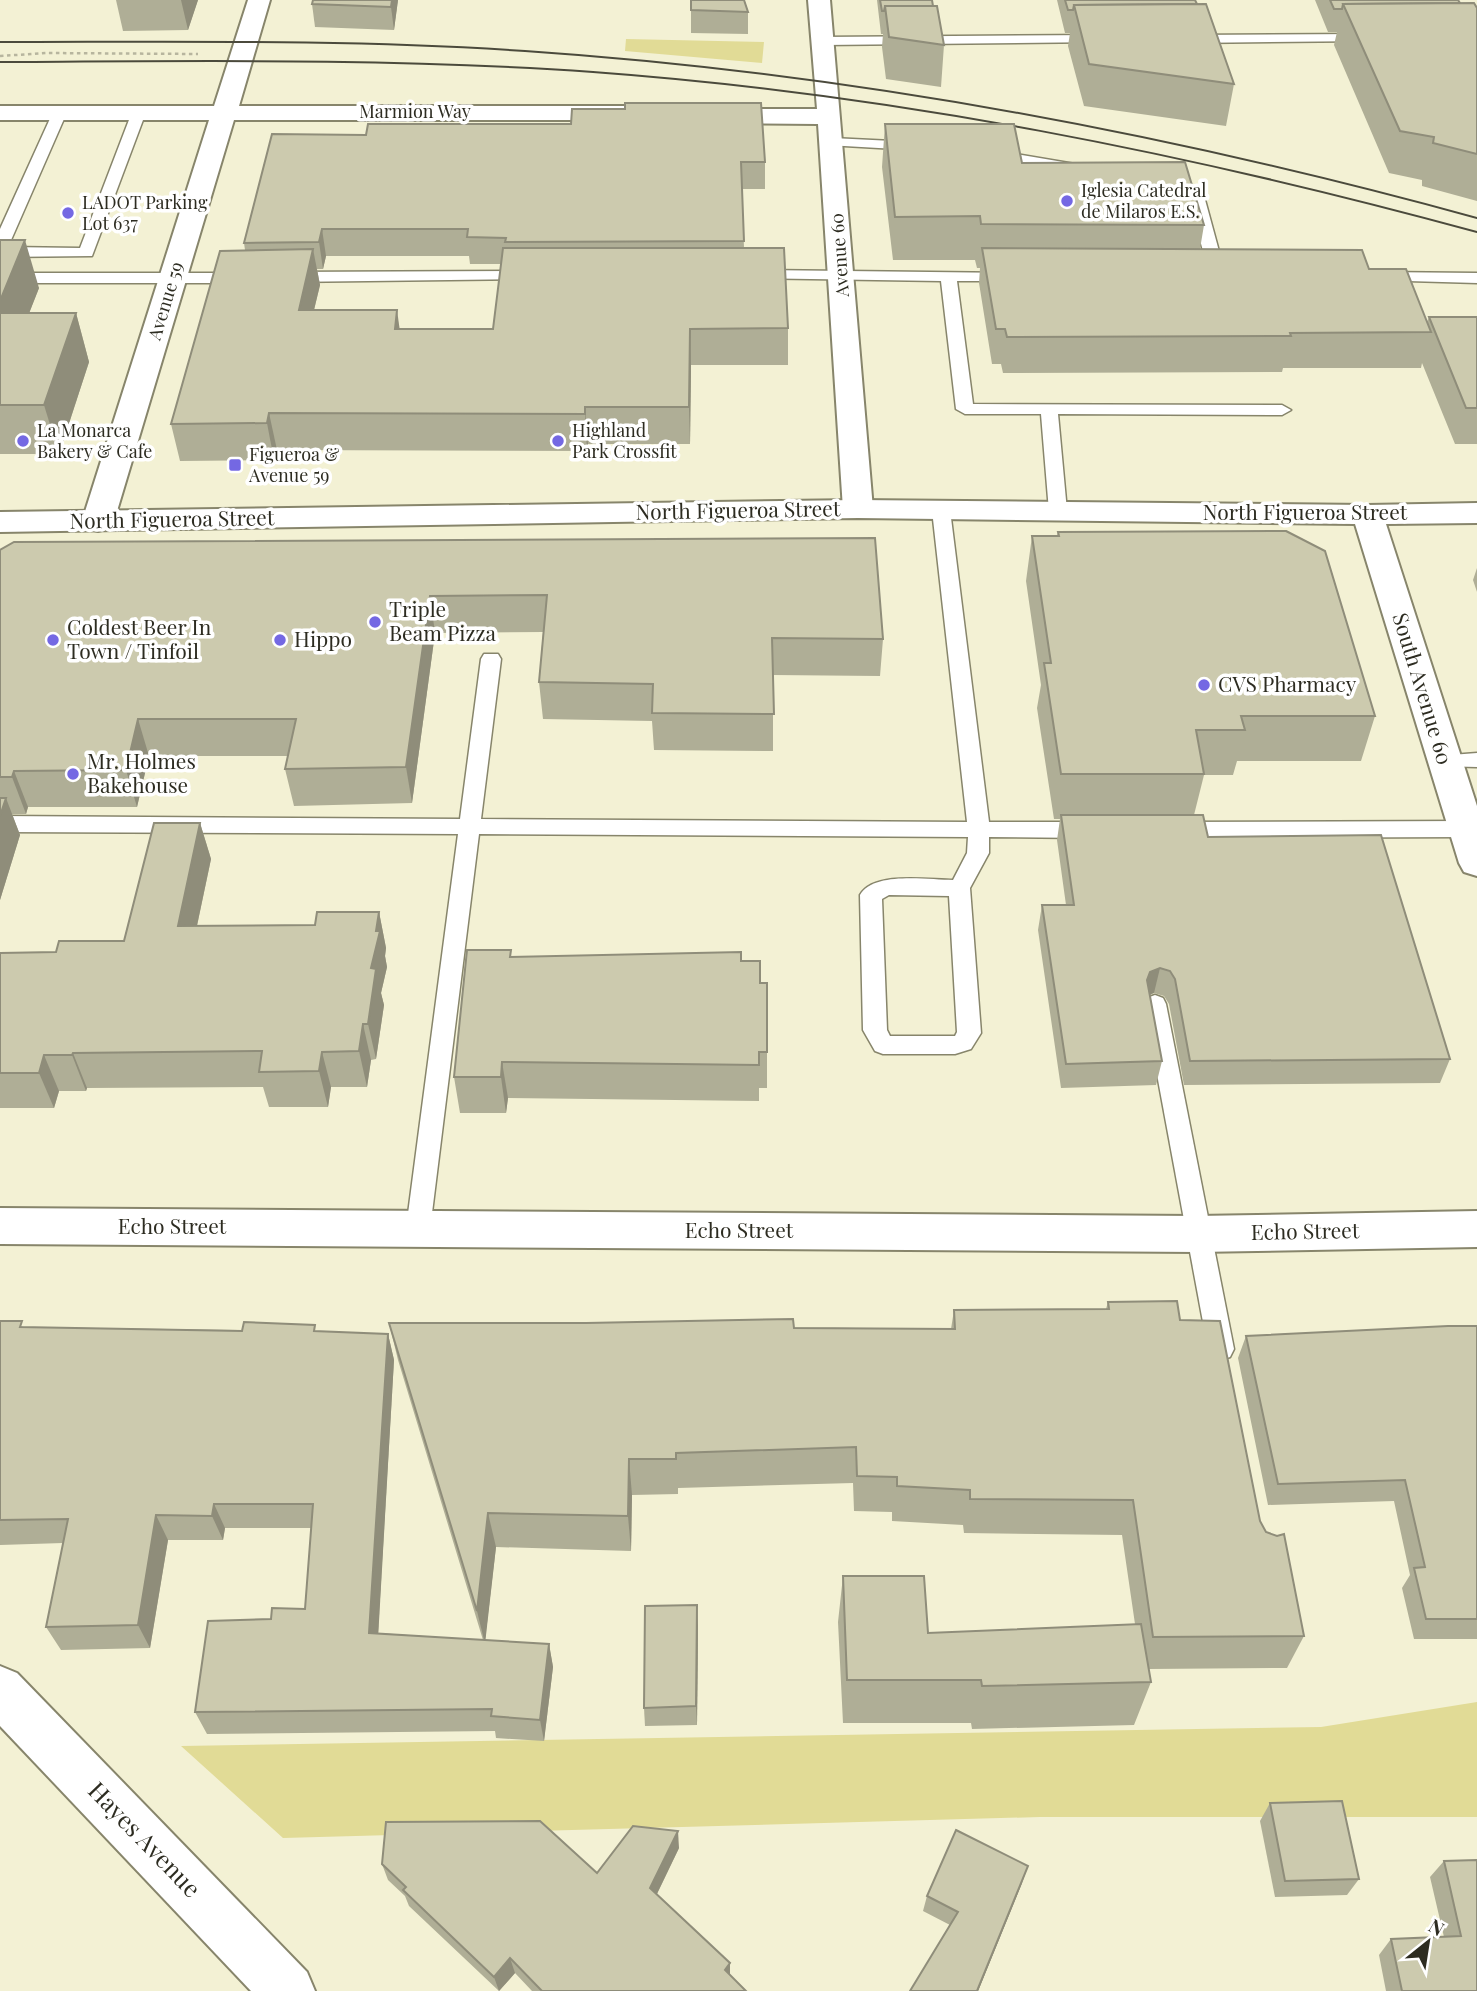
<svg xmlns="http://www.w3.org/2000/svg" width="1477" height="1991" font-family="'Playfair Display',serif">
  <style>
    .green { fill: #e1db96 }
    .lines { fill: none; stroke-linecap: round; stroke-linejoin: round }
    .lane-casing { stroke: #87856b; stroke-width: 3 }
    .street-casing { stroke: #87856b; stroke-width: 4 }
    .secondary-casing { stroke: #87856b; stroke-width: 4 }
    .path { stroke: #b7b59e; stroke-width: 2.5; stroke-dasharray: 3.5 3.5; stroke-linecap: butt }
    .lane { fill: #fff; fill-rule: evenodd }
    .street { fill: #fff; fill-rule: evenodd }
    .secondary { fill: #fff; fill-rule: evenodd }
    .tram { stroke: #4b4a3c; stroke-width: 2 }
    .wall { fill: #afae96; fill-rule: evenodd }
    .shaded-wall { fill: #8f8d7a }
    .building { fill: #cccaae; stroke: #8f8d7a; stroke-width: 2 }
    .poi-dot { fill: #7468e3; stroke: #fff; stroke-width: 2.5 }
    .labels { text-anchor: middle; stroke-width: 7; stroke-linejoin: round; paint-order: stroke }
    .far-street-label { font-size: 18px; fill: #2d2c21; stroke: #fff }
    .far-poi-label { font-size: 18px; fill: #2d2c21; stroke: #fff; text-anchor: start }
    .street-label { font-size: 21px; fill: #2d2c21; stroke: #fff }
    .poi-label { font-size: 21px; fill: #2d2c21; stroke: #fff; text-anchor: start }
    .near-street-label { font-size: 24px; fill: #2d2c21; stroke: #fff }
  </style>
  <rect width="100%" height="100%" fill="#f3f1d4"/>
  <!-- green -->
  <g class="green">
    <path d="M626,39L764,42L762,63L625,51Z"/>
    <path d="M1477,1702V1817H1040L283,1838L181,1746L1321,1727Z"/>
  </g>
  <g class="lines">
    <!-- lane casing -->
    <g class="lane-casing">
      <g id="lane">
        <path d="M1365,34L1372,38L1370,41L1190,43L1183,39L1190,35Z"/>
        <path d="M1099,35L1104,36V42L823,45L816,41L823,37Z"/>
        <path d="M60,108L67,112L8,247L80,248L132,112L139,108L146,112L92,256L0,257V229L53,112Z"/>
        <path d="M832,138L913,142L920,146L913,150L827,145L825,142L827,139Z"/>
        <path d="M992,150L1075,164L1083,169L1075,174L987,157L985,154Z"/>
        <path d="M1167,184L1201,193L1204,196L1226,277L1224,280H1212L1210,277L1189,199L1162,192L1159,189L1162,186Z"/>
        <path d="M756,270L1014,273L1016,276L1014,279L1008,281H957L973,404L1282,405L1291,410L1282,415L1058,414L1067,511L1058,517L1052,515L1049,511L1041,414H965L956,409L941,281L750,278L748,275L750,272Z"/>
        <path d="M529,271L535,273L537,276L535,279L287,282L279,277L287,272Z"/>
        <path d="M1379,272L1477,273V283L1373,280L1371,277Z"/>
        <path d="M0,273H242L250,278L242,283H0Z"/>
        <path d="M941,504L950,510L989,822H1088L1095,825L1099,830L1095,835L1088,838L989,837V853L970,888L981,1033L971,1049L955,1054H883L875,1051L863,1030L860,895C874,871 928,880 953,880L967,853L968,837L479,834L430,1229L427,1236L418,1239L409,1236L406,1229L458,834L0,832V816L460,819L481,659L484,654H498L501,659L481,819L967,822L932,510ZM889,895L949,896L957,1032L955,1036H890L887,1030L882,899Z"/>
        <path d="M1477,753V767L1438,766L1435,761L1438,756Z"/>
        <path d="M1466,821L1473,824L1477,829L1473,834L1466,837L1175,838L1168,835L1164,830L1168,825L1175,822Z"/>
        <path d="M1155,995L1163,998L1166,1004L1234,1349L1230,1357L1221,1360L1212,1357L1208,1349L1144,1004L1147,998Z"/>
      </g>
    </g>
    <!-- street casing -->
    <g class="street-casing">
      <g id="street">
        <path d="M248,0H270L239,106H625L634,108L637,113L634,118L625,120H234L114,521L109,528L98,531L87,528L82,521L209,120H0V106H214Z"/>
        <path d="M808,0H830L873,509L869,516L858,518L847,516L843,509L818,124L710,123L701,121L698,116L701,111L710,109H817Z"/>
        <path d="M0,1208L1197,1216L1477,1211V1247L1197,1252L0,1244Z"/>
        <path d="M0,1666L17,1673L307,1972L315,1991H251L0,1726Z"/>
      </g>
    </g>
    <!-- secondary casing -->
    <g class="secondary-casing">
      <path id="secondary" d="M858,500L1368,505L1477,503V523L1386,524L1477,806V876L1464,872L1459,863L1355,524L858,518L0,532V512Z"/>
    </g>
    <!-- path -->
    <path class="path" d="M0,56L47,53L198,54"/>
    <!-- lane -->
    <use href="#lane" class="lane"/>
    <!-- street -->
    <use href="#street" class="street"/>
    <!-- secondary -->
    <use href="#secondary" class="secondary"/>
    <!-- tram -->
    <g class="tram">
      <path d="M0,42C175,42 350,39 525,51C850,73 1164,132 1477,218"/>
      <path d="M0,62C197,61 395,58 593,72C893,94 1187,153 1477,232"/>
    </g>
  </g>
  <!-- wall -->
  <g class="wall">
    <path d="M116,0H198L188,30L123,31Z"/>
    <path d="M398,0L394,30L315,27L312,4Z"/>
    <path d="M691,0L748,12V34L691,33Z"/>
    <path d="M877,0H880L944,45L941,87L886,79L882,47L883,34H881Z"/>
    <path d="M1057,0H1195L1234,84L1226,126L1084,106L1068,46L1070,33H1065Z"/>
    <path d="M1315,0H1458L1460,3L1477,8V201L1422,186V180L1389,173L1334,45L1337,32H1328Z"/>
    <path d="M885,124L1022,163L1204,225L1200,249L1369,269L1427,322L1429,317H1477V444H1455L1422,363L1421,368H1283L1282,372L1003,373L1001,364H992L979,283L980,268H977L975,260H893L882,167Z"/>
    <path d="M272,134L765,162V189H742L744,248L788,328V365H691L690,444H588L587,451L277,450L274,460L180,461L171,424L245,250L244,243ZM326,256H469L470,264H501L493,329H400L314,310L320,285L317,269H323Z"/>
    <path d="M0,240L39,288L29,313H76L89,362L59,454H0Z"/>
    <path d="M1058,532L1375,716L1361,761H1237L1233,775H1204L1194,815L1208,837L1450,1059L1440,1083L1184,1085L1169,1004L1164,996L1154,993L1150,994L1162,1061L1156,1085L1061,1088L1038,930L1042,905H1066L1057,840L1060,819H1054L1037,708L1041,685L1026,581L1032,536H1057Z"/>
    <path d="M875,538L883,639L880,676L773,675V751L654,750L652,721L543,719L539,682L543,632L435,633L412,803L294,806L285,769L288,756H149L137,807H28L26,814H12L20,835L0,900V550Z"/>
    <path d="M1477,568V592L1473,580Z"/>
    <path d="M200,823L211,859L197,926L315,925L379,912L386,948L385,956L387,967L381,993L384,1005L376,1059L371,1060L367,1087H331L328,1107H269L263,1087L87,1088L86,1091H59L54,1108H0V953L56,952L124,941Z"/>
    <path d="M511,957L741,961L760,983L767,1052V1088H759V1101L508,1098L506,1113H460L454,1077Z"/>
    <path d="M1108,1302L1180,1320L1260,1521L1304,1636L1287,1668L1149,1669L1151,1682L1134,1725L972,1729L971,1723H843L838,1622L843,1576L928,1633L1135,1624L1122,1535L964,1533L963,1525L892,1521V1512L854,1511L853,1483L678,1488V1494L632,1495L631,1551L496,1547L485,1640L549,1644L553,1667L544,1741L496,1738L495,1731L207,1734L195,1712L271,1619L305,1609L311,1528H225L223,1540H168L150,1648L61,1650L46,1627L63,1543L0,1545V1321L24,1327L317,1331L388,1334L394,1360L378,1633L483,1640L398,1360L389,1323L951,1329L954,1310L1106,1309Z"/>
    <path d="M1477,1326V1639H1414L1402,1588L1410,1575L1394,1501L1268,1505L1238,1358L1246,1336Z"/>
    <path d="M698,1625L697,1725L645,1726L644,1708Z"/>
    <path d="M1270,1803L1359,1879L1347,1895L1275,1897L1260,1821Z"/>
    <path d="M679,1848L657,1894L730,1976L746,1991H532L515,1973L499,1991L409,1906L405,1896L388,1880L382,1864L597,1873Z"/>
    <path d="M1444,1861L1477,1991H1386L1379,1955L1391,1939L1444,1937L1430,1877Z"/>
    <path d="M1022,1883L978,1991H910L950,1925L923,1911L927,1896Z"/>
  </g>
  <!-- shaded-wall -->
  <g class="shaded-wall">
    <path d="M181,0H198L188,30Z"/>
    <path d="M392,0H398L394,30L391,7Z"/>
    <path d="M322,229L326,256L323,269L319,242Z"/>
    <path d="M25,240L39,288L10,362L0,330V301Z"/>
    <path d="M313,249L320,285L305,347L299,310Z"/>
    <path d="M397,310L402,346L395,329Z"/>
    <path d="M76,313L89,362L59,454L44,405Z"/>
    <path d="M690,329L691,365L690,444L689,407Z"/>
    <path d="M585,407L588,444L587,451L585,414Z"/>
    <path d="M269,413L277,450L274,460L267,423Z"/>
    <path d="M430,596L435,633L412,803L406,767Z"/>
    <path d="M138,719L149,756L137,807L126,770Z"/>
    <path d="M14,771L28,807L26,814L12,777Z"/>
    <path d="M6,798L20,835L0,900V816Z"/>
    <path d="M200,823L211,859L189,963L178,926Z"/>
    <path d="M379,912L386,948L385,956L387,967L381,993L384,1005L376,1059L368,1024L371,968Z"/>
    <path d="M1160,968L1154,993L1145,997L1147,980L1150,972Z"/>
    <path d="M363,1024L371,1060L367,1087L359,1051Z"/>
    <path d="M322,1052L331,1087L328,1107L319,1071Z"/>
    <path d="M73,1053L87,1088L86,1091L72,1055Z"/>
    <path d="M44,1055L59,1091L54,1108L39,1073Z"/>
    <path d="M502,1062L508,1098L506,1113L501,1077Z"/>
    <path d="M388,1334L394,1360L377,1656L369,1633Z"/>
    <path d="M629,1459L632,1495L631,1551L628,1516Z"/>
    <path d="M214,1504L225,1528L223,1540L212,1516Z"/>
    <path d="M488,1513L496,1547L485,1644L477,1611Z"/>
    <path d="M156,1515L168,1540L150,1648L138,1625Z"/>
    <path d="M697,1605L698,1625L697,1725L696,1706Z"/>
    <path d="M549,1644L553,1667L544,1741L540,1720Z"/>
    <path d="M678,1831L679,1848L652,1904L650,1888Z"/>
    <path d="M1028,1866L1022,1883L978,1991H977Z"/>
    <path d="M510,1958L515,1973L499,1991L494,1977Z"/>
    <path d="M730,1963V1978L725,1970Z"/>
  </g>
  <!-- building -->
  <g class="building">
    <path d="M313,0H392L391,7L312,4Z"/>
    <path d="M691,0H744L748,12L691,10Z"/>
    <path d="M880,0H932L933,6H885L884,11H882Z"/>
    <path d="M1065,0H1195L1197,4L1074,5L1073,10H1068Z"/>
    <path d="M1330,0H1458L1460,3L1343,4L1342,9H1334Z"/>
    <path d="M1474,3L1477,8V154L1433,143L1434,137L1400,131L1343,4Z"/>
    <path d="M1206,4L1234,84L1089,64L1074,5Z"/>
    <path d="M885,6H937L944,45L889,37Z"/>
    <path d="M625,103H761L765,162H741L744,241L505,242L506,238L467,237L468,229H322L319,242L244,243L272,134L366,135L368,124H571L572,109H625Z"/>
    <path d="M885,124H1014L1022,163L1185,162L1204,225L981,224L980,216L895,217Z"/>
    <path d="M0,240H25L0,301Z"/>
    <path d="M503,248H784L788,328L690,329L689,407H585V414L269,413L267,423L171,424L220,251L313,249L299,310H397L395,329H493Z"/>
    <path d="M982,248L1362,250L1369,269H1406L1431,332L1290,333L1291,336L1007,337L1005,329H996Z"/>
    <path d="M0,313H76L44,405H0Z"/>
    <path d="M1429,317H1477V408H1466Z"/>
    <path d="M1286,531L1325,551L1375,716H1241L1245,730H1196L1204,774H1061L1044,663H1051L1032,536H1059L1058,532Z"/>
    <path d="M875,538L883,639L772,638L774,714L652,713L653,684L539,682L547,595L430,596L406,767L285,769L296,719H138L126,770L14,771L12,777H0V550L14,542Z"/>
    <path d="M0,798H6L0,816Z"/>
    <path d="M1061,815H1203L1208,837L1381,835L1450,1059L1190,1061L1175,979L1170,971L1160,968L1150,972L1147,980L1162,1061L1066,1064L1042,905H1074Z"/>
    <path d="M154,823H200L178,926L315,925L317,912H379L376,931H380L371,968L376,969L368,1024H363L359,1051L322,1052L319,1071L259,1072L262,1051L73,1053L72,1055H44L39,1073H0V953L56,952L59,941H124Z"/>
    <path d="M467,950H511L510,957L741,952V961H760V983H767V1052H759V1065L502,1062L501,1077H454Z"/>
    <path d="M1177,1301L1180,1320L1220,1321L1260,1521L1266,1532L1277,1536L1284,1534L1304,1636L1153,1637L1133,1500L970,1499V1490L897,1486V1477L857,1476L856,1447L676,1453V1459H629L628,1516L488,1513L477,1611L389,1323H586L793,1319L794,1328L955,1329L954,1310L1109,1309L1108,1302Z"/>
    <path d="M0,1321H22L20,1327L242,1331L244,1322L315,1325L314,1331L388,1334L369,1633L549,1644L540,1720L491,1716L492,1709L195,1712L208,1621L271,1619L272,1608L305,1609L313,1504H214L212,1516L156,1515L138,1625L46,1627L68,1519L0,1520Z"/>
    <path d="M1448,1326H1477V1619H1426L1414,1568L1425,1567L1405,1480L1278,1484L1246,1336Z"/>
    <path d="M843,1576H924L928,1633L1141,1624L1151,1682L982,1686L981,1680H847Z"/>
    <path d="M697,1605L696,1706L644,1708L645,1606Z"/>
    <path d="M1342,1801L1359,1879L1285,1881L1270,1803Z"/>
    <path d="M540,1821L597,1873L633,1826L678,1831L650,1888L730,1963L725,1970L746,1991H542L510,1958L494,1977L403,1890L406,1887L382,1864L386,1822Z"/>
    <path d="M956,1830L1028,1866L977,1991H910L958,1912L927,1896Z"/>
    <path d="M1477,1860V1991H1402L1391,1939L1461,1936L1444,1861Z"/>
  </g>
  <!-- markers -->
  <g class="poi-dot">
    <circle cx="1067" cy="201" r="7"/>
    <circle cx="68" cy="213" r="7"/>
    <circle cx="23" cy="441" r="7"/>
    <circle cx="558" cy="441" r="7"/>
    <rect x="228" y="458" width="14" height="14" rx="3.5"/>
    <circle cx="375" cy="622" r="7"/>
    <circle cx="53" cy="640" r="7"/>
    <circle cx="280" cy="640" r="7"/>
    <circle cx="1204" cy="685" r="7"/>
    <circle cx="73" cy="774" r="7"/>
  </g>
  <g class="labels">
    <!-- far-street labels -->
    <g class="far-street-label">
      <text x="415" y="118">Marmion Way</text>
      <text transform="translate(840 255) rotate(-94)" y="6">Avenue 60</text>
      <text transform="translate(166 301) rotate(-73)" y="6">Avenue 59</text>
    </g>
    <!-- far-poi labels -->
    <g class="far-poi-label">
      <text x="1081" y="197">Iglesia Catedral<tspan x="1081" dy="21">de Milaros E.S.</tspan></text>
      <text x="82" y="209">LADOT Parking<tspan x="82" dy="21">Lot 637</tspan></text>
      <text x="37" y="437">La Monarca<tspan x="37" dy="21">Bakery &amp; Cafe</tspan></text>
      <text x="572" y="437">Highland<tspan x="572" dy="21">Park Crossfit</tspan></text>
      <text x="249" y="461">Figueroa &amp;<tspan x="249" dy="21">Avenue 59</tspan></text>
    </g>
    <!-- street labels -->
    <g class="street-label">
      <text transform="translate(738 511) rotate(-1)" y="7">North Figueroa Street</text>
      <text x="1305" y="520">North Figueroa Street</text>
      <text transform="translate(172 520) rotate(-1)" y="7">North Figueroa Street</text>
      <text transform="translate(1422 689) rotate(73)" y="7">South Avenue 60</text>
      <text x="172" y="1234">Echo Street</text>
      <text x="739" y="1238">Echo Street</text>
      <text transform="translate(1305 1232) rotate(-1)" y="7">Echo Street</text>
    </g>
    <!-- poi labels -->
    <g class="poi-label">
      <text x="389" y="617">Triple<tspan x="389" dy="24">Beam Pizza</tspan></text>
      <text x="67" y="635">Coldest Beer In<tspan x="67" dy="24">Town / Tinfoil</tspan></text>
      <text x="294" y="647">Hippo</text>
      <text x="1218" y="692">CVS Pharmacy</text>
      <text x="87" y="769">Mr. Holmes<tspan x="87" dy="24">Bakehouse</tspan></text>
    </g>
    <!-- near-street labels -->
    <g class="near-street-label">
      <text transform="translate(144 1840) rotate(46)" y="8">Hayes Avenue</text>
    </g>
  </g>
  <!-- north arrow -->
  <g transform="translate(1428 1942) rotate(30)" stroke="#ffffff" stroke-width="5" paint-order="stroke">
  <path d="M0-5L12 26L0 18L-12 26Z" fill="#2d2c21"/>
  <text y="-10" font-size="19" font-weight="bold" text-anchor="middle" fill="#2d2c21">N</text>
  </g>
</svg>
